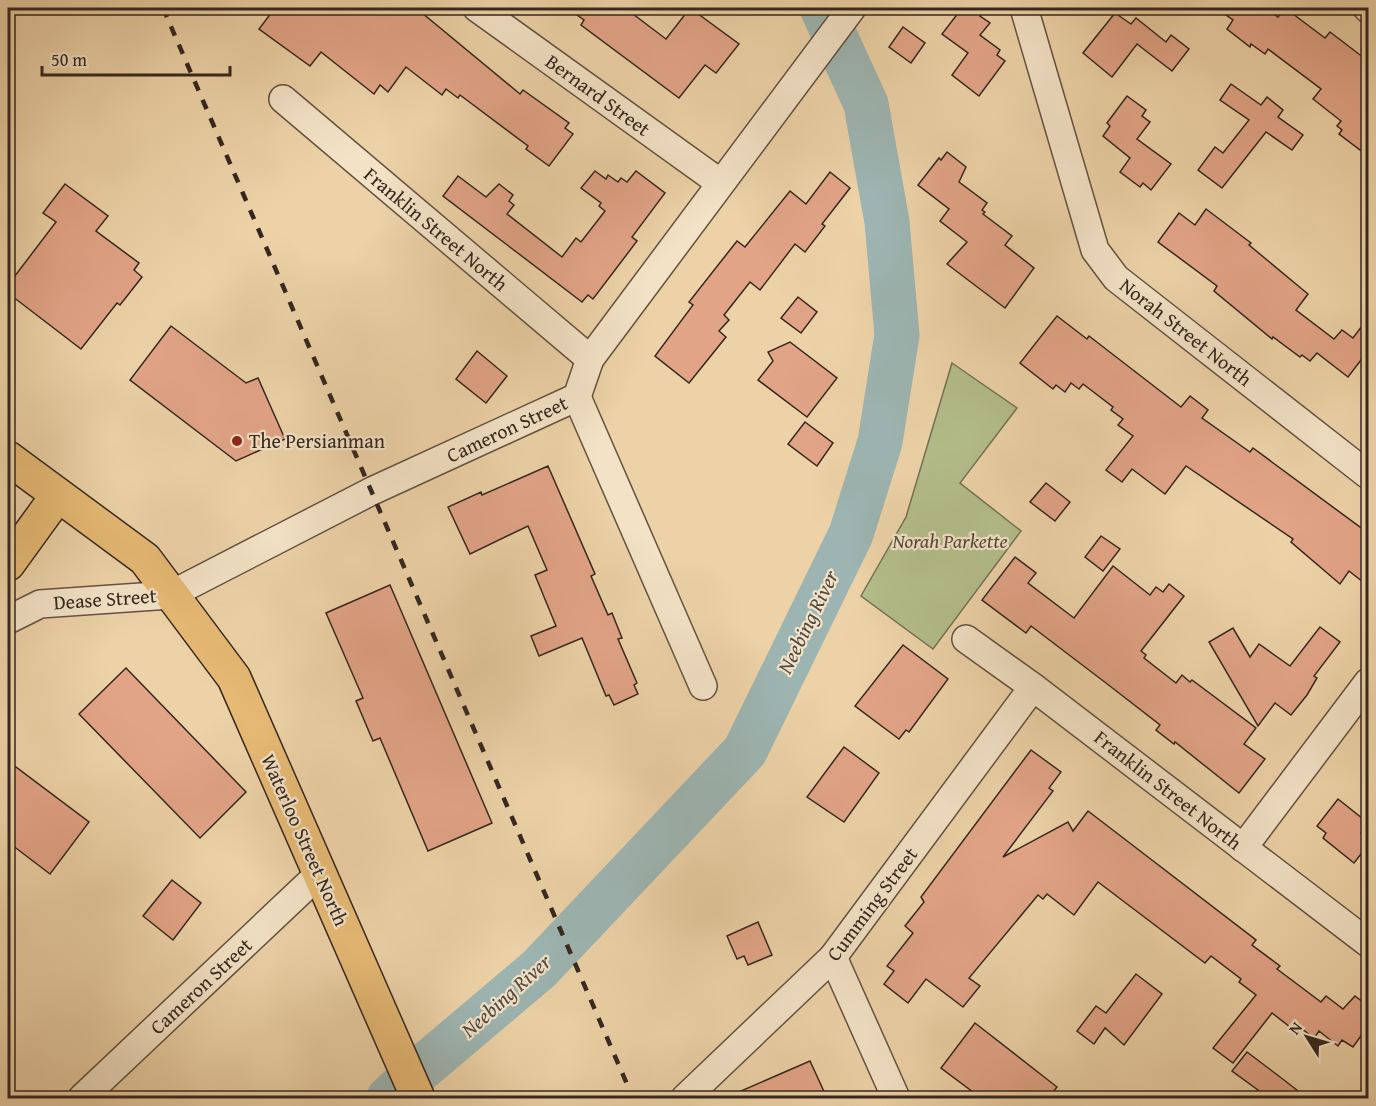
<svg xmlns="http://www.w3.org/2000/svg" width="1376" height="1106" font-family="'Gentium Book Plus',serif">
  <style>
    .green { fill: #b3bd8b; stroke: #747255; stroke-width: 1.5 }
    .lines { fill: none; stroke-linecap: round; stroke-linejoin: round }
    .river { stroke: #9db5b2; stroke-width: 45 }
    .building { fill: #e2a487; stroke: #35271f; stroke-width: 1.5 }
    .minor-casing { stroke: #635241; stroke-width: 30 }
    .major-casing { stroke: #35271f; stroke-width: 36 }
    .minor { stroke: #f3e2c6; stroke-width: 27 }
    .major { stroke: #e6b974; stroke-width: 33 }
    .rail { stroke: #35271f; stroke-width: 4.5; stroke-dasharray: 10 10; stroke-linecap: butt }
    .poi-dot { fill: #8f2418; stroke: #f3e2c6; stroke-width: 2 }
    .labels { text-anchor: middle; stroke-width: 4.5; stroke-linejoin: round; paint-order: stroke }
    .street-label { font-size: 20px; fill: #35271f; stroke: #f3e2c6 }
    .poi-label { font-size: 20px; fill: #35271f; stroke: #f3e2c6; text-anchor: start }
    .park-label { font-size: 20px; font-style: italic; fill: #544c3a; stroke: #f3e2c6 }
    .water-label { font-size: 21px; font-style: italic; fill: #4f4a44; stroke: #f3e2c6 }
  </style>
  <rect width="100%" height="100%" fill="#edd2a7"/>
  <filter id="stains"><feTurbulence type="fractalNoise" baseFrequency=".00333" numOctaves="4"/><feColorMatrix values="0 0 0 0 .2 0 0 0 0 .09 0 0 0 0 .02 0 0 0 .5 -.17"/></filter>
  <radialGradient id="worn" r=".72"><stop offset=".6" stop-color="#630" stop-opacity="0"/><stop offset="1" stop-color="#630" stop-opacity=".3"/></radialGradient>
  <!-- green -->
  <path class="green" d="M952,363L1017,408L960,483L1021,531L933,649L861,596L906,517Z"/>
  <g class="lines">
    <!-- river -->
    <path class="river" d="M389,1098L416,1073L539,969L745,751L851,534L880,442L897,335L887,222L866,104L822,8"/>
  </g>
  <!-- building -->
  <g class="building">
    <path d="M275,8H416L520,94L523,90L569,123L565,128L573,134L549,166L526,149L528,146L460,95L458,98L446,89L442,95L406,67L388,92L380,85L374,94L321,52L310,66L259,29Z"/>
    <path d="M567,8H625L666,39L690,8L739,44L716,73L705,65L679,98L581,25L584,20Z"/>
    <path d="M962,8H986L980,16L990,23L980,35L1000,50L997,55L1005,61L979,96L952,75L968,53L942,34Z"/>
    <path d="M1216,8H1265L1278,17L1285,8L1325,38L1330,32L1368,61V156L1339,134L1342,130L1337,126L1341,121L1313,99L1321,89L1268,49L1265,54L1251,44L1250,47L1227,29L1233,20Z"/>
    <path d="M1115,13L1131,24L1136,18L1166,42L1171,35L1189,49L1172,71L1137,44L1112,77L1083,53Z"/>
    <path d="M903,27L925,43L911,63L889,47Z"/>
    <path d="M1231,84L1261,105L1267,97L1283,110L1278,117L1303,135L1292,150L1266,132L1222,188L1198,170L1215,147L1223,153L1249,120L1220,100Z"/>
    <path d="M1127,96L1146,110L1142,116L1150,122L1137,139L1171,164L1151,190L1143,183L1140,187L1120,172L1130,158L1103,136L1110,126L1107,123Z"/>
    <path d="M947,152L966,167L959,182L987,203L982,210L985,212L983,214L1012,236L1005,245L1034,268L1005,308L947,264L967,242L940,221L949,209L918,185L939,158L941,160Z"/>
    <path d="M595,171L606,179L608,175L618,182L621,178L627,182L636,171L665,193L632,237L637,241L593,299L588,295L582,302L443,196L458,176L486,197L499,184L513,195L509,201L514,205L507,214L562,257L576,238L581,242L605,211L599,206L601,203L581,188Z"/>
    <path d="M830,172L850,188L822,224L825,226L805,252L795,244L760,290L750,282L724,315L729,320L719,331L726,337L689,383L655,356L693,305L689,302L737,241L745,247L790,191L806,204Z"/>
    <path d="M65,184L108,216L96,231L139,263L134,270L142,277L120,305L117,303L81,349L8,293V285L56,222L43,213Z"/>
    <path d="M1206,209L1251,243L1249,245L1308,294L1296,310L1334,339L1342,330L1353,338L1368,318V351L1348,377L1317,353L1310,361L1302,355L1300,357L1273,337L1272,339L1214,291L1217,286L1158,242L1179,213L1195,225Z"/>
    <path d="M798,297L817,312L801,333L781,318Z"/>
    <path d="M1057,316L1087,339L1089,336L1181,407L1190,396L1208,410L1202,418L1250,452L1253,448L1368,533V586L1349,571L1340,584L1291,542L1293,539L1186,466L1165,494L1132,469L1122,482L1106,470L1133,436L1118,425L1123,419L1111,410L1113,407L1083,384L1079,389L1071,383L1065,392L1056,385L1053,389L1020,363Z"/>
    <path d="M171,326L246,383L258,378L285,439L236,461L130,380Z"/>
    <path d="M790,342L837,378L807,417L758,380L773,361L768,352Z"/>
    <path d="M477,351L507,376L486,403L456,379Z"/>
    <path d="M805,422L833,443L817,466L788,444Z"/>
    <path d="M548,466L595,574L591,576L608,615L612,613L622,638L618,639L637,683L634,685L638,694L614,705L609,695L606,696L582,638L539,656L531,636L556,626L535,575L547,570L528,526L470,554L448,507L481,492L482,495Z"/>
    <path d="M1046,483L1070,502L1055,521L1030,502Z"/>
    <path d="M1101,536L1120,549L1103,571L1085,557Z"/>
    <path d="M1015,557L1036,573L1028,583L1074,618L1113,566L1150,595L1156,587L1163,592L1169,584L1184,596L1141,651L1146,655L1144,658L1176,683L1182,675L1190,682L1192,680L1256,728L1244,744L1265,759L1239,793L1175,742L1174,744L1156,730L1160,725L1106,683L1031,626L1026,633L982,600Z"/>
    <path d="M390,585L492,823L428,851L380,738L373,741L356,701L363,698L326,613Z"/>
    <path d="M1320,627L1340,642L1314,676L1317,678L1307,695L1291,715L1275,703L1258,726L1209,642L1233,628L1250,657L1259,644L1290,666Z"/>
    <path d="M903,645L948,679L909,732L906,730L899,739L855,706Z"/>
    <path d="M126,668L246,792L200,838L79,714Z"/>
    <path d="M844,747L879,773L844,822L807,797Z"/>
    <path d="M1031,750L1061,772L1049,788L1053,791L1003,857L1068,822L1073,831L1088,811L1256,940L1252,945L1280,966L1277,969L1321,1002L1326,996L1343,1009L1355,996L1368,1006V1026L1353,1047L1342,1040L1338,1046L1319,1031L1314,1038L1298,1026L1294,1030L1272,1013L1233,1063L1213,1048L1256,995L1239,982L1241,979L1211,956L1205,963L1098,882L1074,915L1047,894L1043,899L1038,895L969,978L980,986L963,1007L926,979L908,1003L884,984L894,971L887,966L913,933L905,926L924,902L921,897Z"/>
    <path d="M8,761L89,822L50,874L8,842Z"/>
    <path d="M1338,799L1368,823L1361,833L1368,839V845L1354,863L1323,838L1326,833L1317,826Z"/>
    <path d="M172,880L201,903L173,940L143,916Z"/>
    <path d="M758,922L772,955L748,965L744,956L737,959L727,936Z"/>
    <path d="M1136,974L1162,994L1124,1045L1105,1028L1094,1044L1077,1031L1096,1006L1106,1013Z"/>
    <path d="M975,1023L1057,1087L1048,1098H981L941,1068Z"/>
    <path d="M1247,1052L1284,1080L1307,1098H1269L1232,1071Z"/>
    <path d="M810,1061L827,1098H725Z"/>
  </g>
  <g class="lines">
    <!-- minor casing -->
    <g class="minor-casing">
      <g id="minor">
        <path d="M477,8L719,182"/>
        <path d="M1024,8L1095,250L1116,278L1368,475"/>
        <path d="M1367,8L1368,9"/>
        <path d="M283,99L590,359"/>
        <path d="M577,397L703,686"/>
        <path d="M8,620L40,604L170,595L372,491L577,397L590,359L852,8"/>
        <path d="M966,639L1033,687L1368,943"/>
        <path d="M1243,848L1368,682"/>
        <path d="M833,957L896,1098"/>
        <path d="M82,1098L319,874"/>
        <path d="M685,1098L833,957L1033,687"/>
      </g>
    </g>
    <!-- major casing -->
    <g class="major-casing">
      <g id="major">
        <path d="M8,458L145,559L234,678L418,1098"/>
        <path d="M8,564L58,495"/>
      </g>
    </g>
    <!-- minor -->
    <use href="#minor" class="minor"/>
    <!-- major -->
    <use href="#major" class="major"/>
    <!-- rail -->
    <path class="rail" d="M163,8L633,1098"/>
  </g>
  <!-- markers -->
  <circle class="poi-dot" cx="237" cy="441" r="6"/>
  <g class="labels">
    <!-- street labels -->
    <g class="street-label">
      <text transform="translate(598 95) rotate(36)" y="7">Bernard Street</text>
      <text transform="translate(436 229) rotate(40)" y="7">Franklin Street North</text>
      <text transform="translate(1186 332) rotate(38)" y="7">Norah Street North</text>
      <text transform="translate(507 429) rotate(-25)" y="7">Cameron Street</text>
      <text transform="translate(105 599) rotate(-4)" y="7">Dease Street</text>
      <text transform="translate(1168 790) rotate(38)" y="7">Franklin Street North</text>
      <text transform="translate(305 840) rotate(66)" y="7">Waterloo Street North</text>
      <text transform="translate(872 904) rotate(-53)" y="7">Cumming Street</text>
      <text transform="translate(201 986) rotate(-43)" y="7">Cameron Street</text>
    </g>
    <!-- poi labels -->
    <g class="poi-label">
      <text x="249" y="448">The Persianman</text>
    </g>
    <!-- park labels -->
    <g class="park-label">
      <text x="950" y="548">Norah Parkette</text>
    </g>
    <!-- water labels -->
    <g class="water-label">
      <text transform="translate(808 622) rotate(-64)" y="7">Neebing River</text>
      <text transform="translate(506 996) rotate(-42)" y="7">Neebing River</text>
    </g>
  </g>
  <!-- margin -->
  <rect width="1376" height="1106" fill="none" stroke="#edd2a7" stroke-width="30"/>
  <rect x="9" y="9" width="1358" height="1088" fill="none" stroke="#35271f" stroke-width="3"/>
  <rect x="15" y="15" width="1346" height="1076" fill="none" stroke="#35271f" stroke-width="1.5"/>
  <!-- north arrow -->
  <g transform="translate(1307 1037) rotate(307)" stroke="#f3e2c6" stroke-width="4.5" paint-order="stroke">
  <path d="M0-4.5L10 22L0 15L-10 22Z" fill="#35271f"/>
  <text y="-9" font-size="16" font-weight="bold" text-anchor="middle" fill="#35271f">N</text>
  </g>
  <!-- scale -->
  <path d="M42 66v9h188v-9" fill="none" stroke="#35271f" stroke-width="3"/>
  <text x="51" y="66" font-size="18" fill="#35271f" stroke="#f3e2c6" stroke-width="4.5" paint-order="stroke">50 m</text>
  <rect width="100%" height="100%" filter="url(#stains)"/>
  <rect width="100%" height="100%" fill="url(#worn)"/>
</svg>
